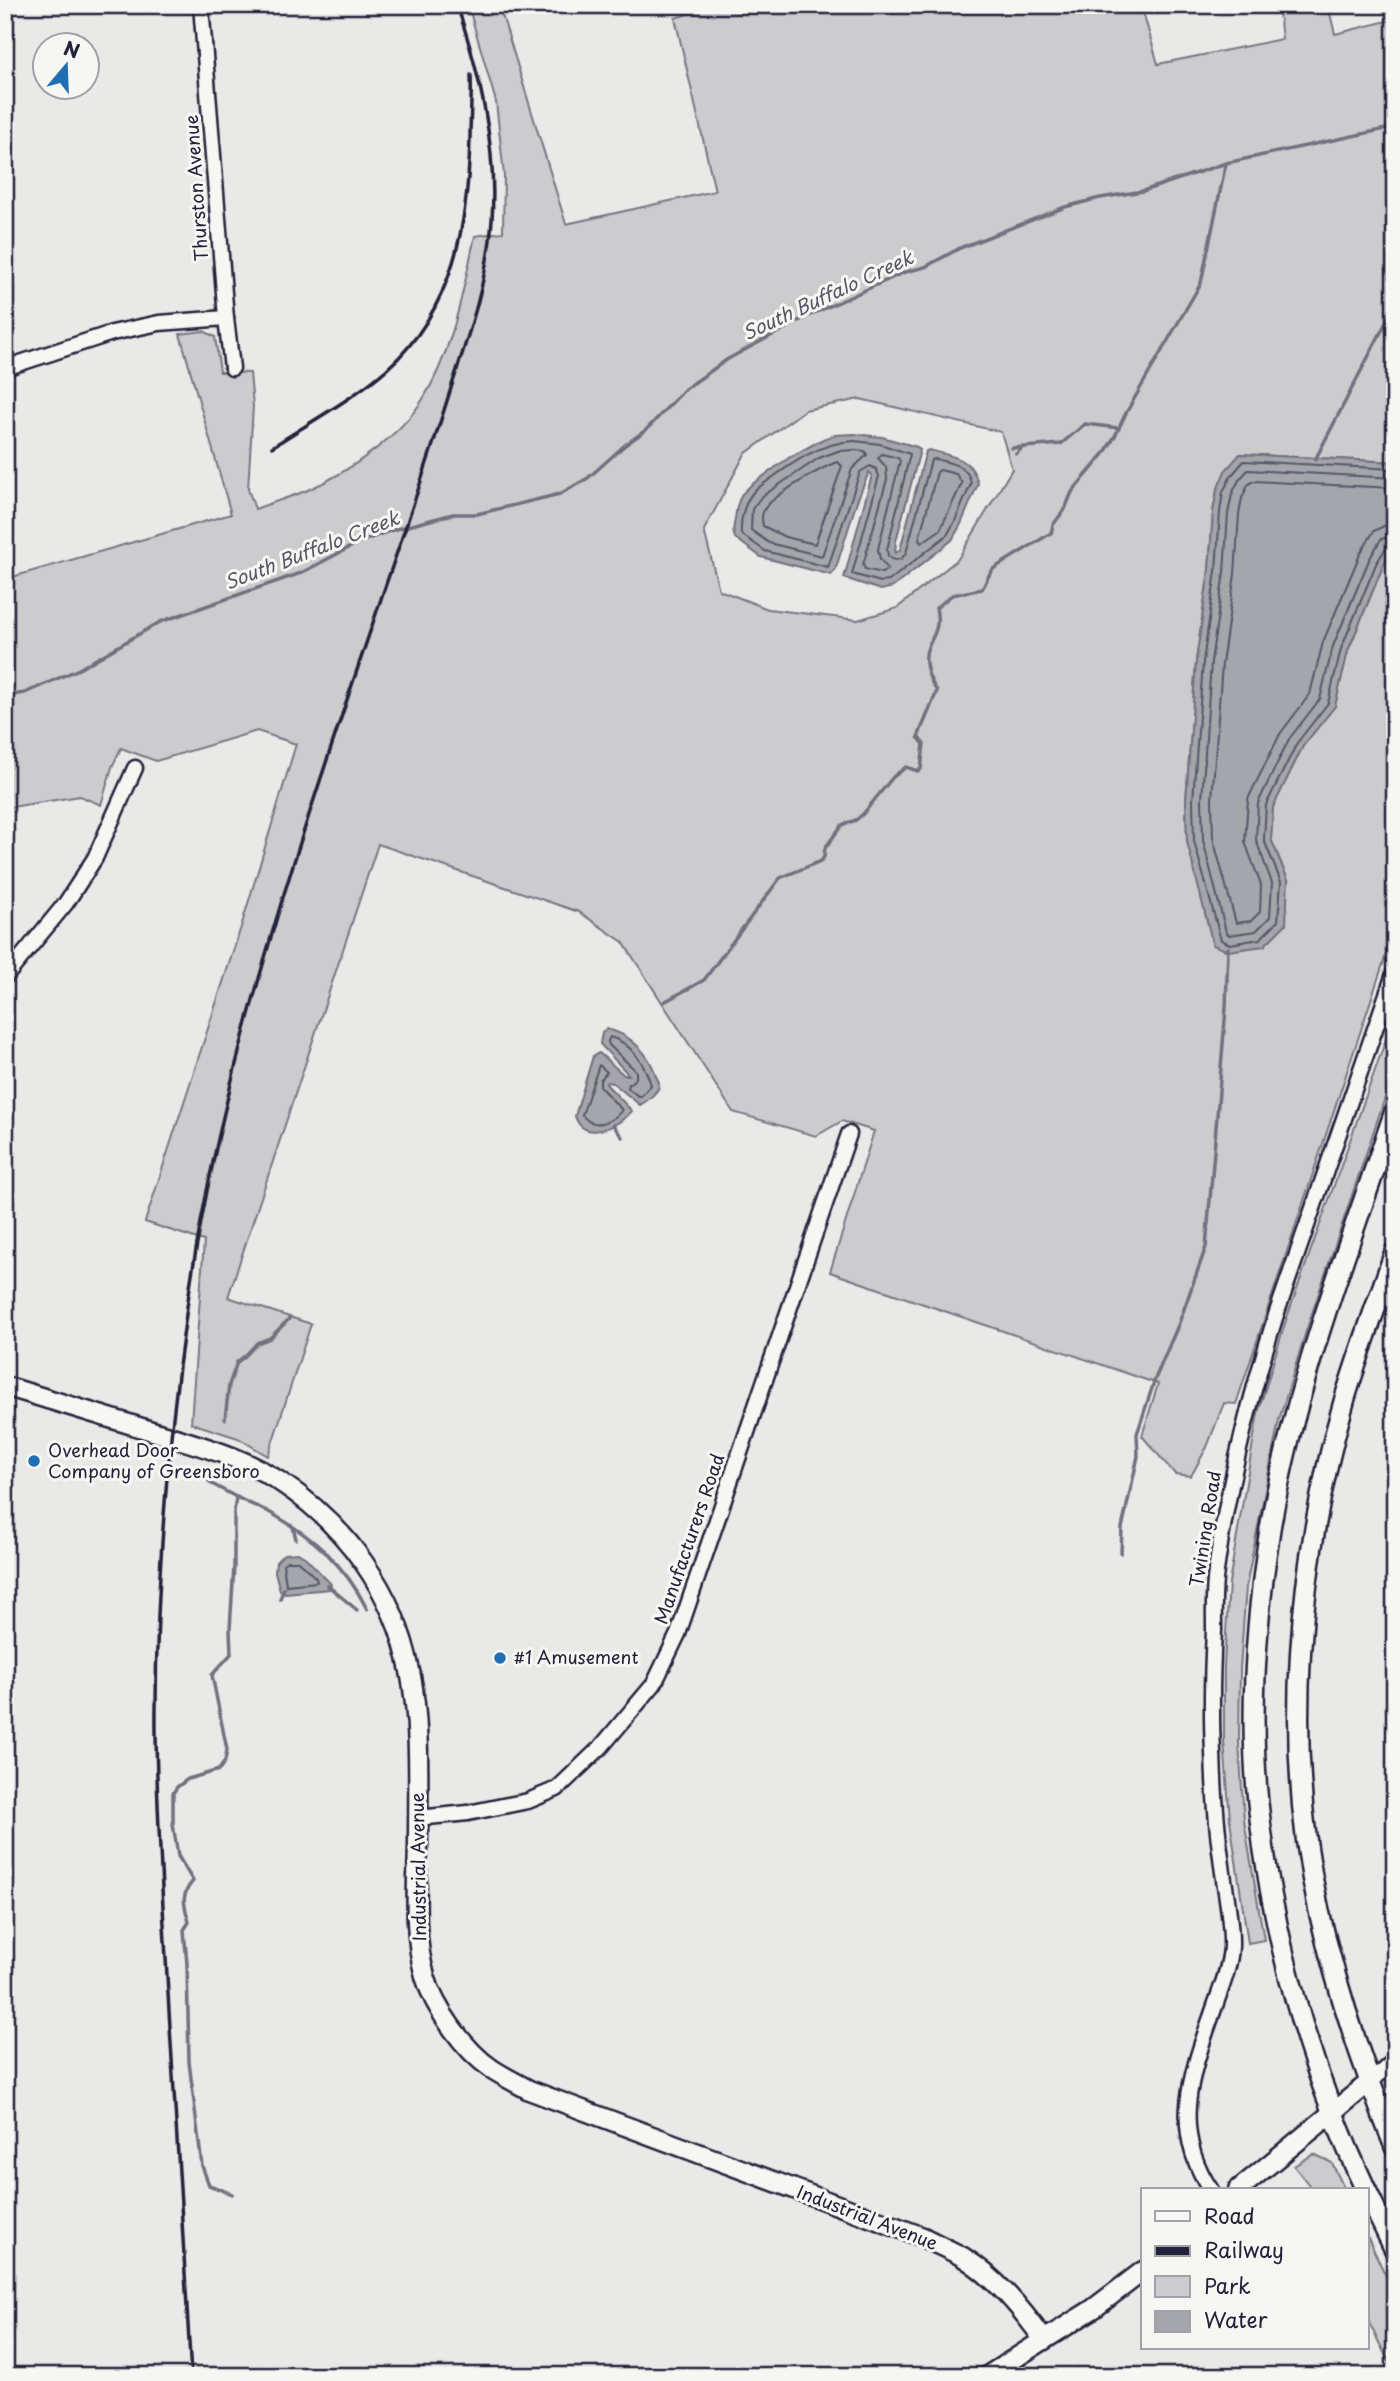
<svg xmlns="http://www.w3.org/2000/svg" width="1400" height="2381" font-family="'Playpen Sans',sans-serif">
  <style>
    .green { fill: #ccccce; stroke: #777784; stroke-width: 2; fill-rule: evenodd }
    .water { fill: #a5a5ac; stroke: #71717f; stroke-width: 2 }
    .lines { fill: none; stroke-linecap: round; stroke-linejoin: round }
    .shore { stroke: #565668; stroke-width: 2 }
    .stream { stroke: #71717f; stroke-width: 3.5 }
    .minor-casing { stroke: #22223b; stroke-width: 19 }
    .major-casing { stroke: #22223b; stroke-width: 23 }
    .highway-casing { stroke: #22223b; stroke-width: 24 }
    .minor { stroke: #f6f6f2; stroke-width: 14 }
    .major { stroke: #f6f6f2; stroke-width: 18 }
    .highway { stroke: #f6f6f2; stroke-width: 19 }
    .rail { stroke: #22223b; stroke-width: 3.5 }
    .poi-dot { fill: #1f6fb2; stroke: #f6f6f2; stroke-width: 2.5 }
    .labels { text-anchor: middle; stroke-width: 6; stroke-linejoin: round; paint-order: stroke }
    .street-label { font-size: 18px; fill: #22223b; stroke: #f6f6f2 }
    .poi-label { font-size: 18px; fill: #22223b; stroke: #f6f6f2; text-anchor: start }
    .water-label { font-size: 19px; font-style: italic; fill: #565668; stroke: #f6f6f2 }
  </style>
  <rect width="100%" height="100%" fill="#e9e9e7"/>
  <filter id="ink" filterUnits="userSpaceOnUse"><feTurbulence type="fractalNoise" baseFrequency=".0143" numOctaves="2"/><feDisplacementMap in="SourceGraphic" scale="14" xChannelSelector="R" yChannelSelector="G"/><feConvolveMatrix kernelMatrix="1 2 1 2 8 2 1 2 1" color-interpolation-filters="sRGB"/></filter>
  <g filter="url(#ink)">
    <!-- green -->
    <g class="green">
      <path d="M468,5H499L566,224L715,191L675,18L717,5H1141L1158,64L1282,39L1278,5H1328L1335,34L1395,19V462L1240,454L1217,490L1213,512L1209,570L1196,661L1186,800L1187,842L1288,880L1271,839L1273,807L1303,746L1335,706L1348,651L1383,566L1395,545V928L1236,1404L1224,1403L1207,1447L1191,1476L1175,1474L1142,1436L1158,1384L830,1272L874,1131L842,1121L816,1136L733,1112L623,942L579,912L378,844L228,1297L311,1324L268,1456L238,1438L191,1423L204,1241L145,1222L241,927L296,744L257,731L156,761L121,748L112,767L101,805L80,796L5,808V579L231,514L180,334L204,331L215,337L220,372L250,373L253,406L248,489L255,509C273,502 292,497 310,489C349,472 401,435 423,399C453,351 463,290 475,236L503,232L504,175L496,102ZM860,399L1001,432L1012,469L958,559L897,608L858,620L768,609L719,590L704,530L745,454L805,410Z"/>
      <path d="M1395,1014V1068L1306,1331L1279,1420L1246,1587L1240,1669L1239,1743L1244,1820L1264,1940L1248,1943L1230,1820L1224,1741V1666L1229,1583L1258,1413L1285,1323Z"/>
      <path d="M1314,2154L1332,2163L1345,2190H1313L1294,2166Z"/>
      <path d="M1367,2236L1395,2295V2374L1367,2319Z"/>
    </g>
    <!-- water -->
    <g class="water">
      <path d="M854,434L882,437L917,447L920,450L896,541L895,553L900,550L926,451L929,450C952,456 973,458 978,484L961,524L952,540L893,587L881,590L844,578L872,475L869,472L857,501L835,571L831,575L761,557L735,538L733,531L737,506L741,495L751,485L790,457L823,439L835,435Z"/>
      <path d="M1240,454L1395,462V545L1383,566L1348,651L1335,706L1303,746L1273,807L1271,839L1288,880L1286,924L1264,946L1228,951L1213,945L1187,842L1186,800L1196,661L1209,570L1213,512L1217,490L1225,471Z"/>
      <path d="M606,1029C629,1033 650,1054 656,1076C657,1079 660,1082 659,1086C658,1092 646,1102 640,1105L613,1083L607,1082L606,1084L632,1111C619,1126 584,1144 575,1116L593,1056L599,1053L624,1075H629L600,1044L602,1033Z"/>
      <path d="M298,1553L306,1558L331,1584L330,1589L285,1593L280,1591L275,1572L276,1562L284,1554Z"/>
    </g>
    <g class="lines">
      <!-- shore -->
      <g class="shore">
        <path d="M854,441L880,444L910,454L887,550L888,556L894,560L901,559L906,553L931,460L935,459C951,463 969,465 971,484L955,521L947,535L889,581L881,582L852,574L879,476L876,469L870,466L860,472L828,567L765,551L741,534C740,519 744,502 755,490C786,468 815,443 854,441Z"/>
        <path d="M854,450L865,451L867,455L852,469L822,556L769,543L751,530L752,509L761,497L819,458L838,451Z"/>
        <path d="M882,454L898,458L900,461L878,549L880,559L888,569L882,573L865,569L863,565L887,479L886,467L878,458Z"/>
        <path d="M838,462L842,466L815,544L785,537L763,526C762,521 761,514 764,510C770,497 824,466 838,462Z"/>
        <path d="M1395,469L1244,461L1231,476L1223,492L1220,512L1216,571L1203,662L1193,800L1194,841L1221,940L1230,944L1260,939L1278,921L1281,882L1264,840L1266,805L1297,743L1328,703L1341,649L1376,564L1387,546L1395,543"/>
        <path d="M940,470L956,474L962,483L940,530L921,543L919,539L937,472Z"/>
        <path d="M1395,478L1248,470L1239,480L1232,494L1228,514L1224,572L1211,662L1202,800L1203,840L1226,932L1229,935L1256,931L1270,917L1272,883L1256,840L1258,803L1289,739L1320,699L1333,646L1369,560L1381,539L1395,535"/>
        <path d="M1395,488L1253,481L1248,485L1242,498L1239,515L1235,574L1222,664L1212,800L1213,838L1236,923L1251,921L1260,912L1261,885L1245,842L1248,799L1280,734L1310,694L1323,642L1360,554L1374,531L1384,526L1395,524"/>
        <path d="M610,1037C632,1043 645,1065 651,1085L641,1096H638L628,1088L629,1084L636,1078V1071L609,1045L608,1041Z"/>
        <path d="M599,1065L607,1072L600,1080V1087L622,1110C612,1123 593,1130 582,1115Z"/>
        <path d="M287,1561H298L316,1578L317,1582L286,1585L283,1564Z"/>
      </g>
      <!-- stream -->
      <g class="stream">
        <path d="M1012,448L1061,444L1085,424L1119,428"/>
        <path d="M1016,454L1023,447"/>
        <path d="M1315,460L1395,305"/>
        <path d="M5,696L25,693L79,669L160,622L301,573L360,542L389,531L453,514H477L560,494L588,478L625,445L646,430L685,389L728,359L808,316L905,272L925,267L960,248L1065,207L1100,198L1143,191L1226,163L1395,127"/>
        <path d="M664,1002L704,980L780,878L821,861L824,857L825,848L842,825L856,820L863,814L893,777L906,767L918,771L921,769L924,744L918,737L937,691C929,680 922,661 928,647C935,633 940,625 936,608L952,595L982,589C987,582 987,576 993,569L1051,533L1053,525L1065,509L1072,492L1104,454L1115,436L1126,413L1201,283L1226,163"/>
        <path d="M613,1125L622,1137"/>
        <path d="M225,1419L229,1385L237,1362L245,1356L257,1343L270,1338L289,1319"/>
        <path d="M208,1479L210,1483L236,1497L234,1512V1566L230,1629L231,1654L212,1675L227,1750L225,1761L219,1770L188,1779L177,1787L173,1793V1824L178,1856L193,1881C180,1896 184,1904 189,1922L184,1930L187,1964L189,2062L202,2166L209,2185L232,2194"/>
        <path d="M237,1497C246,1503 257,1506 267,1511C311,1535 345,1564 367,1609"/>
        <path d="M293,1527L296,1539"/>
        <path d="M1121,1553L1122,1528L1138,1456L1137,1434L1155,1379L1179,1323L1206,1247L1226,1008L1228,948"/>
        <path d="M327,1585L357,1610"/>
        <path d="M280,1599L284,1588"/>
      </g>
      <!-- minor casing -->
      <g class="minor-casing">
        <g id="minor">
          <path d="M201,5L226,318L232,368"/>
          <path d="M5,368L112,333L159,323L226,318"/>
          <path d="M5,977L66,903L95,858L135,768"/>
          <path d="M418,1818L468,1813L528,1801L557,1789L601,1747L654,1684L678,1634L849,1134"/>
          <path d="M1371,2081L1395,2060"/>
          <path d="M1211,2190C1168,2127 1193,2069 1216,2003C1222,1986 1230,1966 1231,1947C1232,1918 1224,1886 1221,1857C1216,1823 1214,1787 1213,1752C1211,1711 1212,1670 1214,1630C1214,1610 1213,1590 1216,1571C1228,1485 1249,1401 1275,1318L1395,971"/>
        </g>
      </g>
      <!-- major casing -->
      <g class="major-casing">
        <g id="major">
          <path d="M5,1386C54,1401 103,1416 152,1431C195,1444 241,1456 279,1481C345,1524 395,1592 410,1671C421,1724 418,1790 418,1845C417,1888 413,1934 425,1976C434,2008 465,2051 492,2069C504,2077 517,2083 529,2090L923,2237C936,2244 950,2250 963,2257C996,2278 1021,2308 1044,2340"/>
          <path d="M1238,2190L1371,2081"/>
          <path d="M987,2376L1093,2309L1143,2271"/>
        </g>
      </g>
      <!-- highway casing -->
      <g class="highway-casing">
        <g id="highway">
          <path d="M1395,1252C1378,1301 1360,1349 1345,1398C1298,1559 1282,1746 1319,1911C1337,1991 1364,2070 1395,2147"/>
          <path d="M1366,2190C1309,2070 1272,1936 1258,1803C1249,1712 1256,1619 1270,1529C1294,1386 1348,1248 1395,1111"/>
          <path d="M1367,2192L1395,2250"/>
        </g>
      </g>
      <!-- minor -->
      <use href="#minor" class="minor"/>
      <!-- major -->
      <use href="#major" class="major"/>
      <!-- highway -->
      <use href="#highway" class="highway"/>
      <!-- rail -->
      <g class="rail">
        <path d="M272,447C310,422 353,399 387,369C454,309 468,223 470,139C470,118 472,96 471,75"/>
        <path d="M191,2376C184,2254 177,2133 169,2011C164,1918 157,1825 156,1732C155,1590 167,1447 187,1307C222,1060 304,828 383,593C407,524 430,455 452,385C470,331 488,277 492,220C497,146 480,75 457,5"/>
      </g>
    </g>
  </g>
  <!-- markers -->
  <g class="poi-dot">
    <circle cx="34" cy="1461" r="7"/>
    <circle cx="500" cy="1658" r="7"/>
  </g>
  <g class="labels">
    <!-- street labels -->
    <g class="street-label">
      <text transform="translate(197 188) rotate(-94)" y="6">Thurston Avenue</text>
      <text transform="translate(1206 1529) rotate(-81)" y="6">Twining Road</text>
      <text transform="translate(690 1539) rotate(-71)" y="6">Manufacturers Road</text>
      <text transform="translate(419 1867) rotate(-91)" y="6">Industrial Avenue</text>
      <text transform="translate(867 2218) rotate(21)" y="6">Industrial Avenue</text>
    </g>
    <!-- poi labels -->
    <g class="poi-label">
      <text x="48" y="1457">Overhead Door<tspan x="48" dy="21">Company of Greensboro</tspan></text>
      <text x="514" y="1664">#1 Amusement</text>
    </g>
    <!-- water labels -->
    <g class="water-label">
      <text transform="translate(828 295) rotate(-25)" y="7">South Buffalo Creek</text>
      <text transform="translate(312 550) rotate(-21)" y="7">South Buffalo Creek</text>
    </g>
  </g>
  <!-- margin -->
  <rect width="1400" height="2381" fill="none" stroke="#f6f6f2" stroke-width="28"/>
  <rect x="14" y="14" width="1372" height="2353" fill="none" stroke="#22223b" stroke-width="2.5" filter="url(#ink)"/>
  <!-- legend -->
  <rect x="1141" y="2188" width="228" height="161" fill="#f6f6f2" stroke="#a1a1a9" stroke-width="2"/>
  <rect x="1155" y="2211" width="35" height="10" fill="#f6f6f2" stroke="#a1a1a9" stroke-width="2"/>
  <text x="1204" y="2224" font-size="21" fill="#22223b">Road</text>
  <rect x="1155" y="2246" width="35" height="10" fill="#22223b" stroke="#a1a1a9" stroke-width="2"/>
  <text x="1204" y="2258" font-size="21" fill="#22223b">Railway</text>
  <rect x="1155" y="2276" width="35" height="21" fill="#ccccce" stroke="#a1a1a9" stroke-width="2"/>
  <text x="1204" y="2294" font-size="21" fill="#22223b">Park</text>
  <rect x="1155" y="2311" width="35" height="21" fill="#a5a5ac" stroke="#a1a1a9" stroke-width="2"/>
  <text x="1204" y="2328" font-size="21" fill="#22223b">Water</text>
  <!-- north arrow -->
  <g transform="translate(66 66) rotate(19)"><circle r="33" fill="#f6f6f2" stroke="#a1a1a9" stroke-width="2"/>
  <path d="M0-5L12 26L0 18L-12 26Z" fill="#1f6fb2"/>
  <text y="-10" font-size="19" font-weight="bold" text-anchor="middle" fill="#22223b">N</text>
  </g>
</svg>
